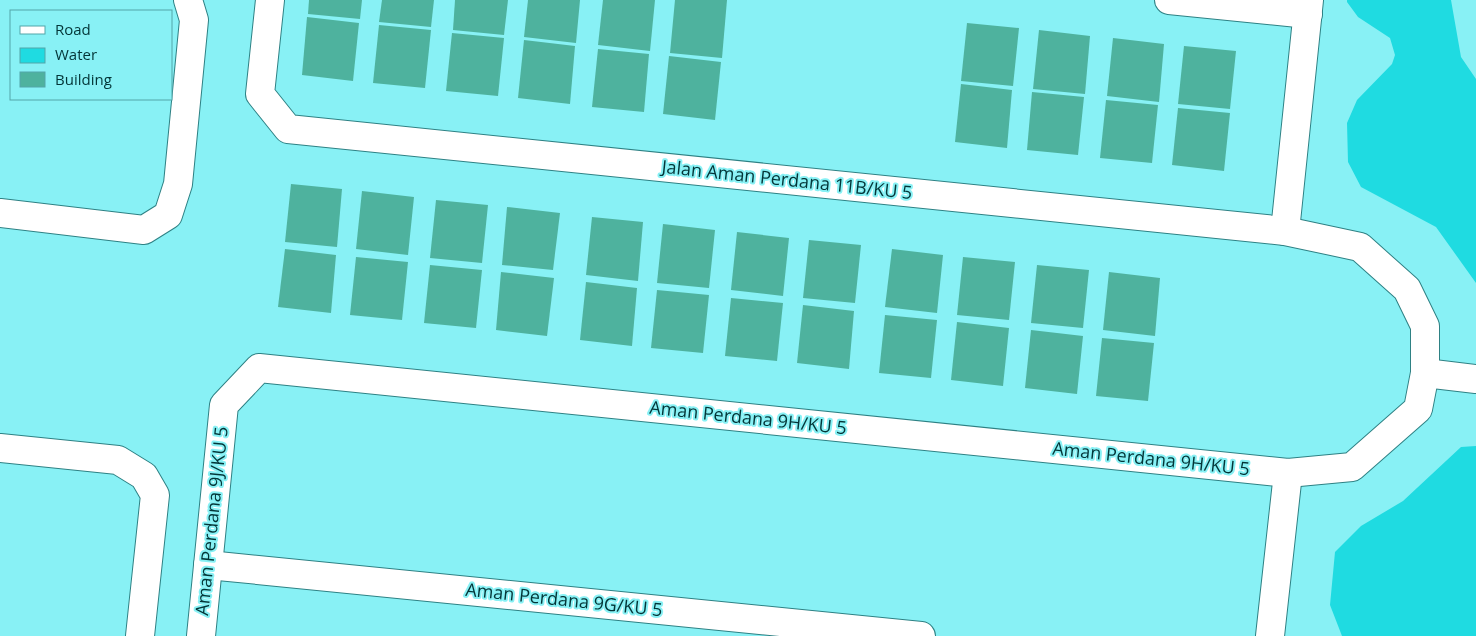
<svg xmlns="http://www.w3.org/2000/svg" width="1476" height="636" font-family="'Open Sans',sans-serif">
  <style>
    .water { fill: #1fdbe1 }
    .building { fill: #4eb29e }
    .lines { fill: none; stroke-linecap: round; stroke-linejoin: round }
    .minor-casing { stroke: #2e8184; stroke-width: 30 }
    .minor { stroke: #fff; stroke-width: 28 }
    .labels { text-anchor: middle; stroke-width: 4; stroke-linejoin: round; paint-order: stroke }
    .street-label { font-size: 18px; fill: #033537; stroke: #88f1f5 }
  </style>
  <rect width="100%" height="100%" fill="#88f1f5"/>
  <!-- water -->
  <g class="water">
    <path d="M1347,0H1451L1461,57L1476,79V283L1436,227L1361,187L1348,162L1347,123L1357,100L1392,64L1395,55L1390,38L1358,17L1347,2Z"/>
    <path d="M1476,446V636H1342L1330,605L1335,552L1361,526L1403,501L1461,447Z"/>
  </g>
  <!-- building -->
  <g class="building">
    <path d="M309,0H362L360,19L308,14Z"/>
    <path d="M382,0H434L431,27L379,22Z"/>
    <path d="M455,0H508L504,35L453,30Z"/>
    <path d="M528,0H580L576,43L524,37Z"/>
    <path d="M603,0H655L650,51L598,45Z"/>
    <path d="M675,0H727L722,58L670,53Z"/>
    <path d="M307,17L359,23L353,81L302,75Z"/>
    <path d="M967,23L1019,28L1013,86L961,81Z"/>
    <path d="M379,25L431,30L425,88L373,83Z"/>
    <path d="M1039,30L1090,36L1085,94L1033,89Z"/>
    <path d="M452,33L504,38L498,96L446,91Z"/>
    <path d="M1113,38L1164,44L1159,102L1107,96Z"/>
    <path d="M524,40L575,46L570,104L518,98Z"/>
    <path d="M1184,46L1236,51L1230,109L1178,104Z"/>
    <path d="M598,49L649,54L644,112L592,107Z"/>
    <path d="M669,56L721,62L715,120L663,114Z"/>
    <path d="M961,84L1012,90L1007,148L955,142Z"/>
    <path d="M1032,92L1084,97L1078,155L1027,150Z"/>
    <path d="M1106,100L1158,105L1152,163L1100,158Z"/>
    <path d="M1178,108L1230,113L1224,171L1172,165Z"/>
    <path d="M291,184L342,189L337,247L285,242Z"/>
    <path d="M362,191L414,197L408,255L356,249Z"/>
    <path d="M436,200L488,205L482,263L430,258Z"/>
    <path d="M507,207L560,213L553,270L502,265Z"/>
    <path d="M592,217L643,222L638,281L586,275Z"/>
    <path d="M663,224L715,230L709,288L657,283Z"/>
    <path d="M737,232L789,238L783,296L731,290Z"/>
    <path d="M809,240L861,245L855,303L803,298Z"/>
    <path d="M285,249L336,255L331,313L278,307Z"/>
    <path d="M892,249L943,255L937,313L885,307Z"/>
    <path d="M356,257L408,262L402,320L350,315Z"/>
    <path d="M963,257L1015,262L1009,320L957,315Z"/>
    <path d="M430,265L482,270L476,328L424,323Z"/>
    <path d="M1037,265L1089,270L1083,328L1031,323Z"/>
    <path d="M501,272L554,278L547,336L496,330Z"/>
    <path d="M1109,272L1160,278L1155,336L1103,330Z"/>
    <path d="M586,282L637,288L632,346L580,340Z"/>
    <path d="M657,290L709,295L703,353L651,348Z"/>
    <path d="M731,298L783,303L777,361L725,356Z"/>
    <path d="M803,305L854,311L849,369L797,363Z"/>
    <path d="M885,315L937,320L931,378L879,373Z"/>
    <path d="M957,322L1009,328L1003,386L951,380Z"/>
    <path d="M1031,330L1083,336L1077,394L1025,388Z"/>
    <path d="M1102,338L1154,343L1148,401L1096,396Z"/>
  </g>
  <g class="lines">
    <!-- minor casing -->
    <g class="minor-casing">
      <g id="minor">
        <path d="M1169,0L1308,14"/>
        <path d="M0,213L144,230L168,215L178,184L194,20L188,0"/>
        <path d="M1285,231L1309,0"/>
        <path d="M1425,373L1476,379"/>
        <path d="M0,448L118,460L144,476L155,495L140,636"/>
        <path d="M208,565L921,636"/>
        <path d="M201,636L224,405L259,368L1288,473L1352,467L1418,409L1425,373V326L1407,289L1360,247L1285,231L288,129L260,94L270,0"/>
        <path d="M1270,636L1288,473"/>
      </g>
    </g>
    <!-- minor -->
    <use href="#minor" class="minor"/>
  </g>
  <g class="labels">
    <!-- street labels -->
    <g class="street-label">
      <text transform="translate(787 180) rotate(6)" y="6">Jalan Aman Perdana 11B/KU 5</text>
      <text transform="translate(748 418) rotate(6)" y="6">Aman Perdana 9H/KU 5</text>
      <text transform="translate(1151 459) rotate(6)" y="6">Aman Perdana 9H/KU 5</text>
      <text transform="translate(212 521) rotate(-84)" y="6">Aman Perdana 9J/KU 5</text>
      <text transform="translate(564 600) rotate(6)" y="6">Aman Perdana 9G/KU 5</text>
    </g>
  </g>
  <!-- legend -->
  <rect x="10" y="10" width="162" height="90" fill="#88f1f5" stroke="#53a6a9"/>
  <rect x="20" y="26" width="25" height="8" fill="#ffffff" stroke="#53a6a9"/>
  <text x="55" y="35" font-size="15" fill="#033537">Road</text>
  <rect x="20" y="48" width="25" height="15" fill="#1fdbe1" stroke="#53a6a9"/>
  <text x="55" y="60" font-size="15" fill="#033537">Water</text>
  <rect x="20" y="72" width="25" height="15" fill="#4eb29e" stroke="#53a6a9"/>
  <text x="55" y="85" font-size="15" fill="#033537">Building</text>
</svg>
